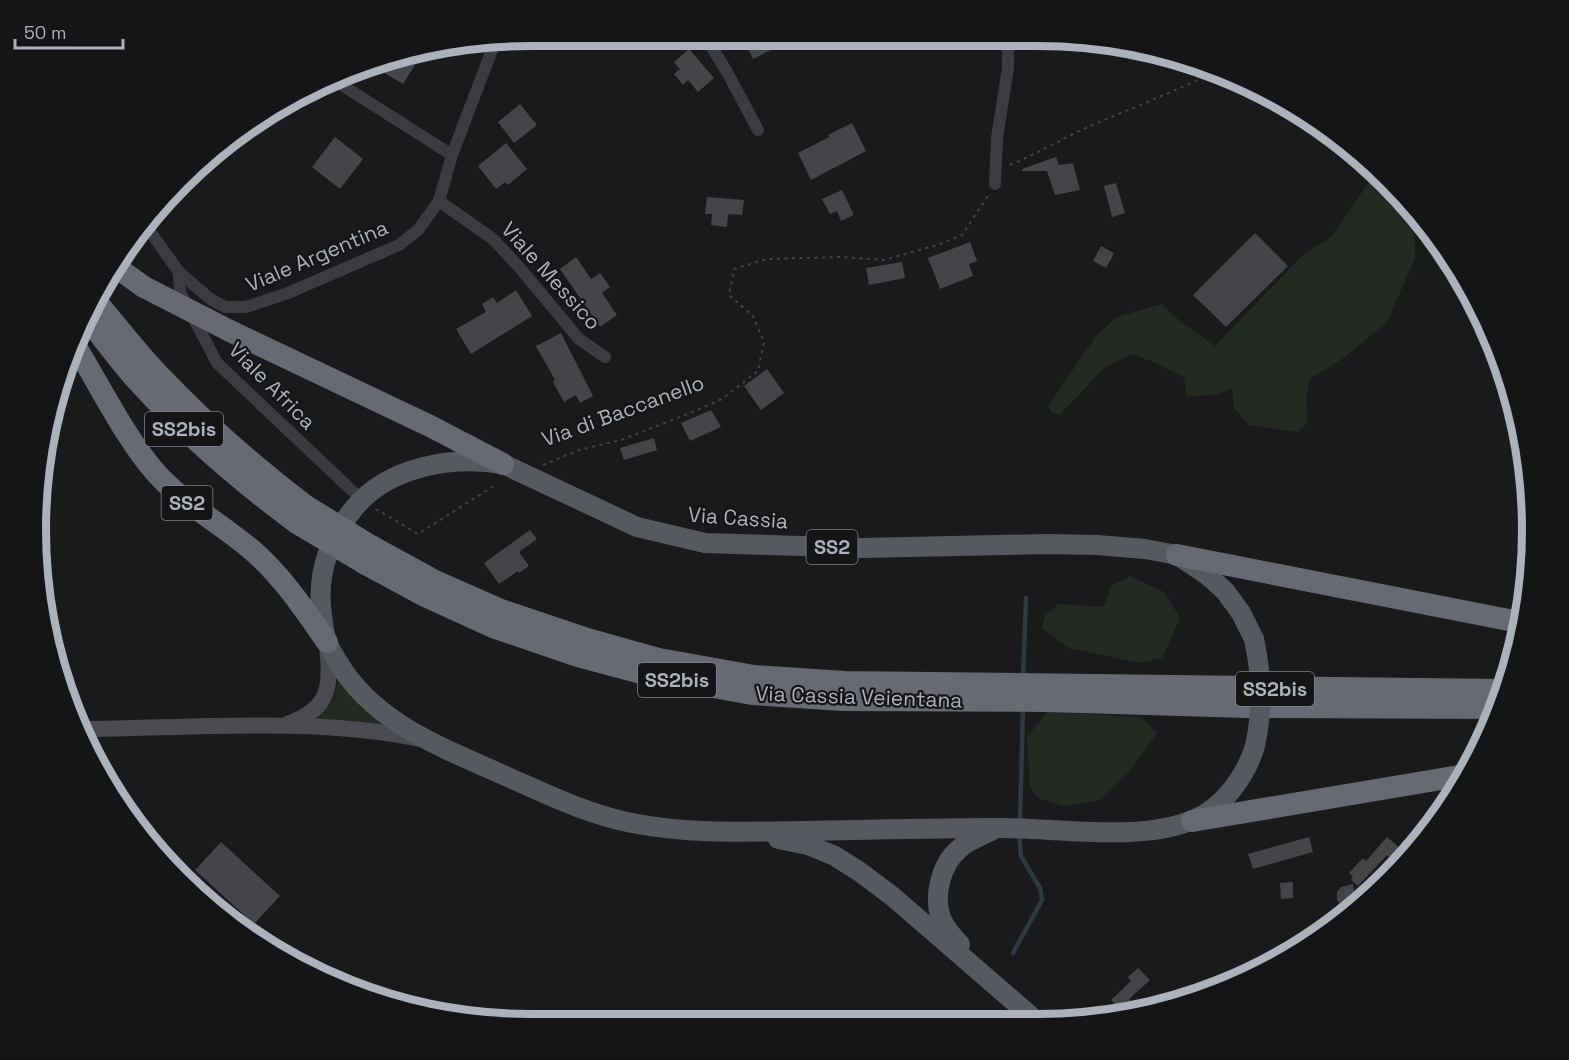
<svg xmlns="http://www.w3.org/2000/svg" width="1569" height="1060" font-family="'Space Grotesk',sans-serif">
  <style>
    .green { fill: #222a22 }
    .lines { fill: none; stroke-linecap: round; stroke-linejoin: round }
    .stream { stroke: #2f3940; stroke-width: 4.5 }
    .building { fill: #444549 }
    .path { stroke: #414348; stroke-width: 2; stroke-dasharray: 3 4.5; stroke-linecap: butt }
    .street { stroke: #3b3c41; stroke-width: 12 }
    .secondary { stroke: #494b51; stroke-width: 16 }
    .primary { stroke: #575960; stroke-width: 20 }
    .highway { stroke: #676a72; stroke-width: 22 }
    .primary-bridge { stroke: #575960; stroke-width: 20 }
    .highway-bridge { stroke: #676a72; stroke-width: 22 }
    .labels { text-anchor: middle; stroke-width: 4.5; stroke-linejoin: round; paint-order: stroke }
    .shield { fill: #151517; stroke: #7f828a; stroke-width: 1.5 }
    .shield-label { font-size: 20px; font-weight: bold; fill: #acb1bb }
    .street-label { font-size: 21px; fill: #acb1bb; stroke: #151517 }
    .rim { fill: none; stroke: #acb1bb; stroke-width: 8 }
  </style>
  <rect width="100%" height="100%" fill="#1a1a1c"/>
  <!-- green -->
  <g class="green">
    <path d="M1376,172L1388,180L1414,212L1415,258L1387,322L1345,357L1309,380L1306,401L1308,421L1298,432L1249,425L1234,408L1232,389L1214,395L1187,396L1184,377L1158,364L1133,354L1106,366L1060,415L1052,413L1048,406L1096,336L1117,317L1162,304L1181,322L1215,346L1303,255L1332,236Z"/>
    <path d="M1130,576L1164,592L1180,618L1162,658L1139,663L1069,648L1042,628L1045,615L1059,604L1104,607L1111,586Z"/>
    <path d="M338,678L360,706L399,730L310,719C332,708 334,700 338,678Z"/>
    <path d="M1047,711L1142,718L1157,733L1129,772L1098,801L1062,806L1038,798L1030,786L1027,738Z"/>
  </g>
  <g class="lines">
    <!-- stream -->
    <g class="stream">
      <path d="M1023,679L1026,598"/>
      <path d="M1020,823L1023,708"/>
      <path d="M1013,953L1042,900L1040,888L1021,856L1019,834"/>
    </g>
  </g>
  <!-- building -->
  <g class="building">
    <path d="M753,36H799L753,59L744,40Z"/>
    <path d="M689,49L714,78L698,92L688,80L683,85L674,74L680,69L674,62Z"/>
    <path d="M411,56L418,60L403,84L369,64Z"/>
    <path d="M520,104L537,125L514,143L498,122Z"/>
    <path d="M852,123L866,151L811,180L798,153L829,137L828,135Z"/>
    <path d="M335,137L363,159L340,189L312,167Z"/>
    <path d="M506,143L527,169L508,185L505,182L496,189L478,166Z"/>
    <path d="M1056,157L1059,165L1073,163L1080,190L1055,195L1047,171H1022V169Z"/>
    <path d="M1116,183L1125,213L1112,217L1104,186Z"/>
    <path d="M842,190L854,215L841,221L837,211L830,214L822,199Z"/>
    <path d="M707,197L744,200L742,215L728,214L727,227L711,225L712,214H705Z"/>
    <path d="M1255,233L1288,266L1226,327L1193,295Z"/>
    <path d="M970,242L977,261L969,264L973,276L940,289L928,258Z"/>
    <path d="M1101,246L1114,253L1106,268L1093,261Z"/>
    <path d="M576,257L591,279L600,273L610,287L602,293L617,315L600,327L560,269Z"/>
    <path d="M902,262L905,278L869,285L866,268Z"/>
    <path d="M516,290L532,316L471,354L456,329L486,312L482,304L493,297L497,303Z"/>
    <path d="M561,333L593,396L580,403L576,395L564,402L553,382L555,380L536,346Z"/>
    <path d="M767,369L784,393L761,410L744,386Z"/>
    <path d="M711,410L721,427L690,441L681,423Z"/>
    <path d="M654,438L657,450L624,460L620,448Z"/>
    <path d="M530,530L537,539L519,552L529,566L519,573L518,571L499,584L484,563Z"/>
    <path d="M1309,837L1313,852L1253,869L1248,854Z"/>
    <path d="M1387,837L1408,855L1399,866L1387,855L1358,886L1351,880L1353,877L1349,873L1363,858L1366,861Z"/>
    <path d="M221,842L280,896L254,924L195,870Z"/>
    <path d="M1293,882V898L1281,899L1280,883Z"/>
    <path d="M1353,884L1355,898L1343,912L1337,899V892L1341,887Z"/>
    <path d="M1138,968L1150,980L1129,999L1135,1006L1125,1015L1111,1000L1131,981L1128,977Z"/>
  </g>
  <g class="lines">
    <!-- path -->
    <g class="path">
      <path d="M1010,165C1037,154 1061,139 1088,127C1130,109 1173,92 1215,72"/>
      <path d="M543,465L579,450L621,440L690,413L722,399L758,371L764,342L753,316L729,295L734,269L767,259L841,257L884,260L937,245L962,235L989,194"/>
      <path d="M376,509L418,534L494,486"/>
    </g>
    <!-- street -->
    <g class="street">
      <path d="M705,36L727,72L758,130"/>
      <path d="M334,80L452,155"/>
      <path d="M995,184L997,138L1008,68V36"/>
      <path d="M439,201L493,239L519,267L579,339L605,357"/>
      <path d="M144,223L179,272L180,292L217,363L362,500"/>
      <path d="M179,272L209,298L225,307H246L288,293L399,245L418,230L439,201L452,155L495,42"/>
    </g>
    <!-- secondary -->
    <g class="secondary">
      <path d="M287,724C331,709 331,686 327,645"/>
      <path d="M84,729C193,728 313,717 420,739"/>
    </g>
    <!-- primary -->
    <g class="primary">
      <path d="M1254,639L1241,613L1225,591L1207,575L1177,555L1145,549L1097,545L1047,544L862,548L705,543L637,527L503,464C452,456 390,466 355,507C331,536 318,568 321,606C322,616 323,628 326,639C328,647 334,655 338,662C373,722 441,747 501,774C544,793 586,814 632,823C687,834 743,832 799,831C866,830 933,828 1000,828C1057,828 1140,842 1193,820C1223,808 1246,776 1255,746"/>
      <path d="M778,839L808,845L835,856L860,872L892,896L1040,1024"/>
      <path d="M960,944C952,936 945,928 941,918C933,896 941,864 959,849C967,841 981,836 991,831"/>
    </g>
    <!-- highway -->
    <g class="highway">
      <path d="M116,267L144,287"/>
      <path d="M96,301C117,326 137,352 159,375C205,423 254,467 306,506"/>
      <path d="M87,318C105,341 122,365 142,386C189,437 241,482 297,523"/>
      <path d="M230,331L430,426L503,464"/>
      <path d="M73,342C98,382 125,438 156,473C184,504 220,523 252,550C282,576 304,609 327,642"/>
      <path d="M371,546L433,580L501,610L584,638L659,659L754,676L845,682L1504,690"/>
      <path d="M1177,555L1524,623"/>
      <path d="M364,563L425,596L493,627L578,656L653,676L752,694L843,700L1047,701L1246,707L1499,708"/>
      <path d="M1192,821L1465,775"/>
    </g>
    <!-- primary-bridge -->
    <path class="primary-bridge" d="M1254,639C1262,677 1263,708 1255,746"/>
    <!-- highway-bridge -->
    <g class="highway-bridge">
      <path d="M144,287L230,331"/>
      <path d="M306,506L371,546"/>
      <path d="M297,523L364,563"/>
    </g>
  </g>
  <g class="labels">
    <!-- shield labels -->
    <g class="shield">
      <rect x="145" y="412" width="78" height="34" rx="4.5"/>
      <rect x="161.5" y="486" width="51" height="34" rx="4.5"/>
      <rect x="806.5" y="530" width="51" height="34" rx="4.5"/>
      <rect x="638" y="663" width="78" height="34" rx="4.5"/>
      <rect x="1236" y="672" width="78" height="34" rx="4.5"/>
    </g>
    <g class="shield-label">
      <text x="184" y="436">SS2bis</text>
      <text x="187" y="510">SS2</text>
      <text x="832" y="554">SS2</text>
      <text x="677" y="687">SS2bis</text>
      <text x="1275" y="696">SS2bis</text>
    </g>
    <!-- street labels -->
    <g class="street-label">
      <text transform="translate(317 256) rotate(-23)" y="7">Viale Argentina</text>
      <text transform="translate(551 276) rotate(48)" y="7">Viale Messico</text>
      <text transform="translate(272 386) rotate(45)" y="7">Viale Africa</text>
      <text transform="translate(623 411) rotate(-20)" y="7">Via di Baccanello</text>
      <text transform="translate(738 518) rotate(4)" y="7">Via Cassia</text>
      <text transform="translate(859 697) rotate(2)" y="7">Via Cassia Veientana</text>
    </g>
  </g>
  <!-- crop -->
  <path d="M0 0H1569V1060H0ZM530 46H1038A484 484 0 0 1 1522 530V530A484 484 0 0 1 1038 1014H530A484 484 0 0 1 46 530V530A484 484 0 0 1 530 46Z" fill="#151517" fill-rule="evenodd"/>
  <path class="rim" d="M530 46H1038A484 484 0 0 1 1522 530V530A484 484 0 0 1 1038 1014H530A484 484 0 0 1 46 530V530A484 484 0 0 1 530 46Z"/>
  <!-- scale -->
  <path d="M15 39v9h108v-9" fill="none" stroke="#acb1bb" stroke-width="3"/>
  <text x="24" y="39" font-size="18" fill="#acb1bb" stroke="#151517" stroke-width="4.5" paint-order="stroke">50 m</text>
</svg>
